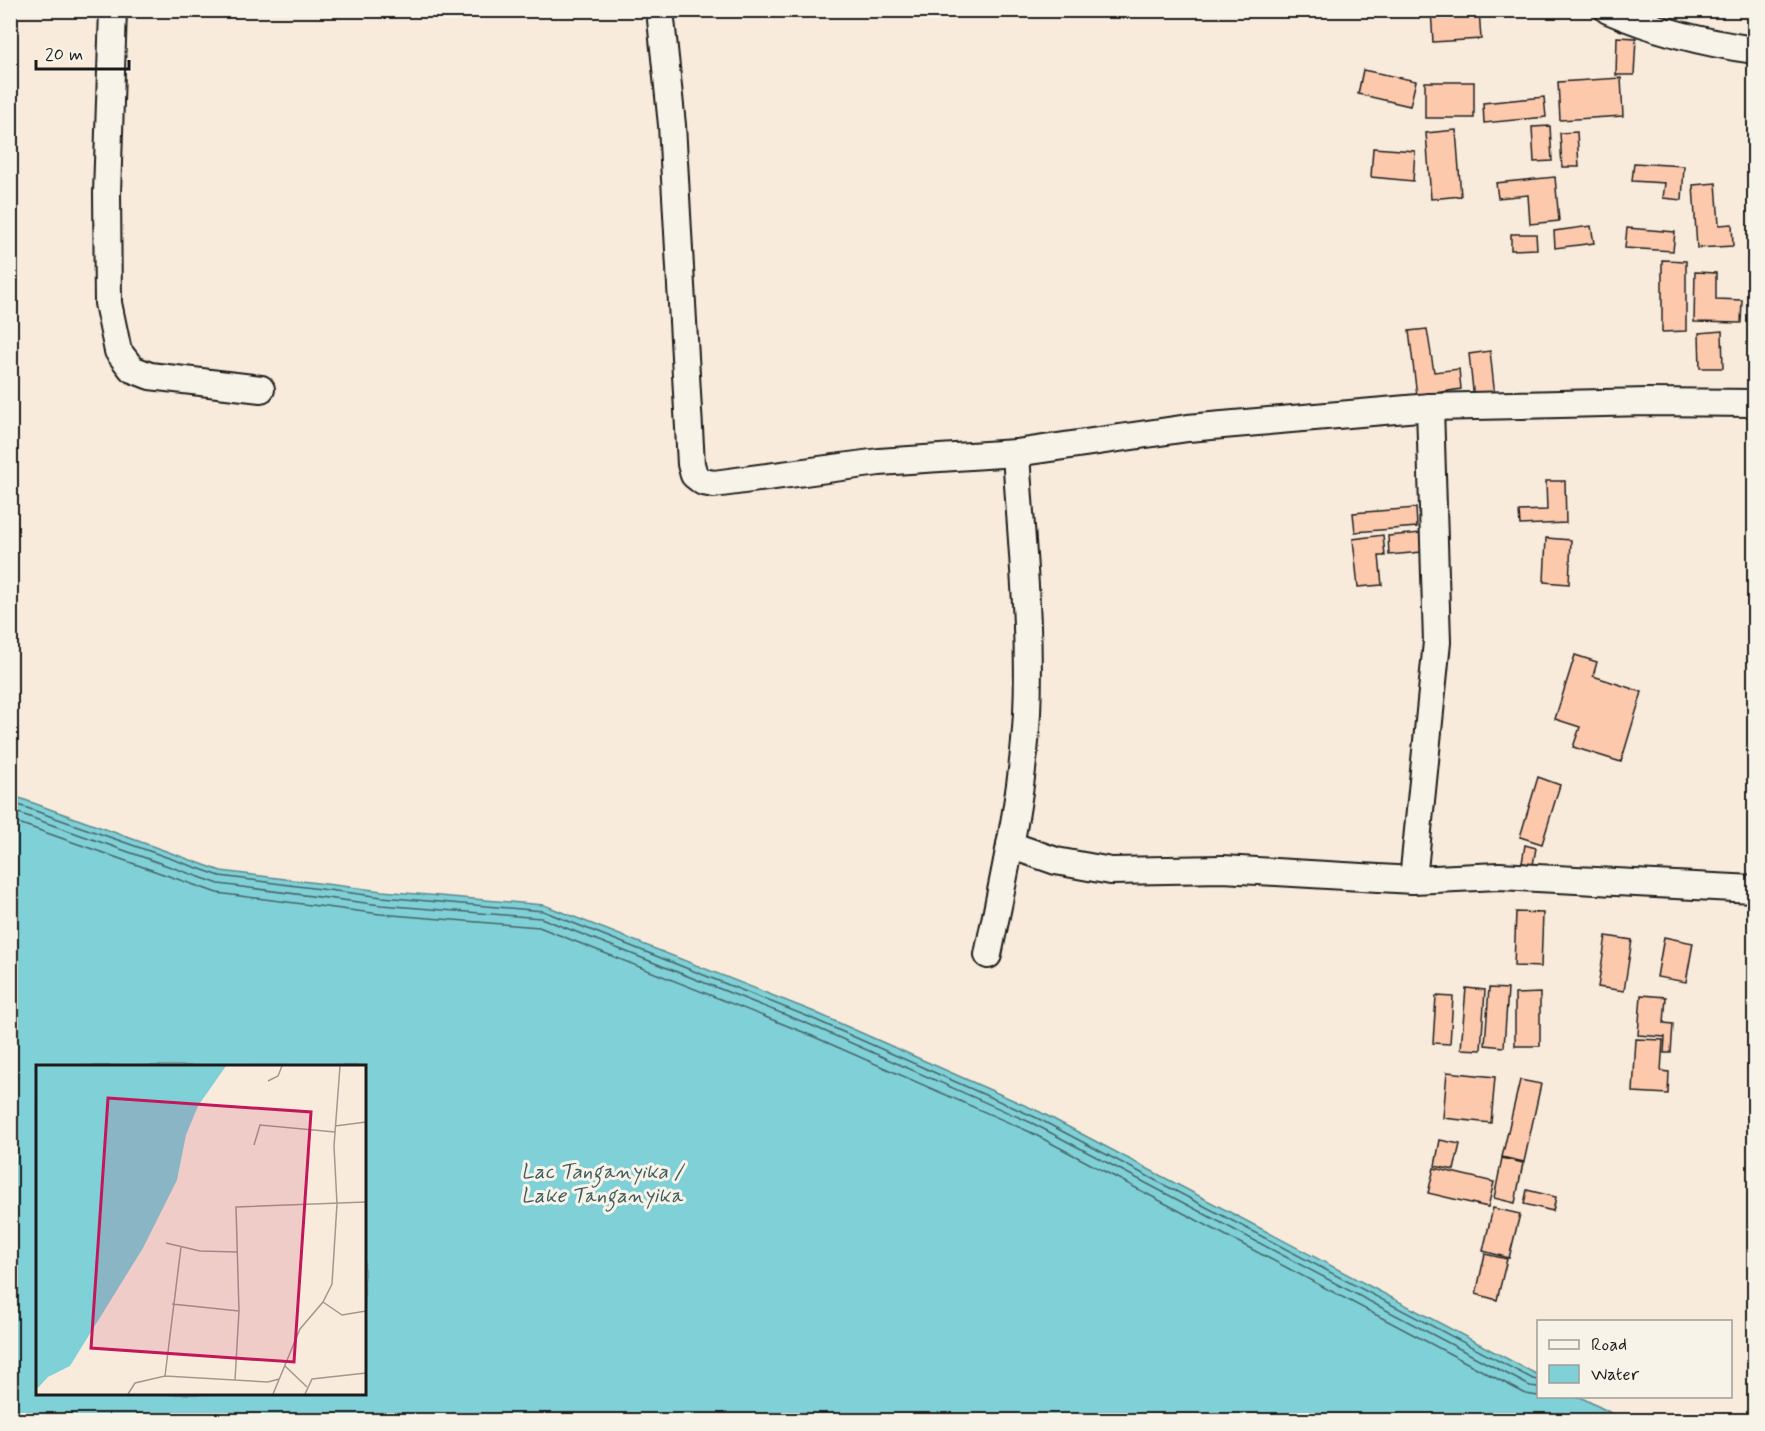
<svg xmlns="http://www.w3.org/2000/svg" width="1765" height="1431" font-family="Mynerve,sans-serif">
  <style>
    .water { fill: #80d1d7; stroke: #58898c; stroke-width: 1.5; fill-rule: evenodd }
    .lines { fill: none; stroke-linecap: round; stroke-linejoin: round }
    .shore { stroke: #446467; stroke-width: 1.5 }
    .building { fill: #fdc9ad; stroke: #1c1c1c; stroke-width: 1.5 }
    .street-casing { stroke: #1c1c1c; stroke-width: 30 }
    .street { stroke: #f7f3e8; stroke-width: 26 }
    .labels { text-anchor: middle; stroke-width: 6; stroke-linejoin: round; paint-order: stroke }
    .water-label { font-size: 21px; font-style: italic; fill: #3f5b5d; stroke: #f7f3e8 }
    .inset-road { fill: none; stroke: #a0988f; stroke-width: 1.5 }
    .view { fill: #c2185b; fill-opacity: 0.15; stroke: #c2185b; stroke-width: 3 }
    .inset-edge { fill: none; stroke: #1c1c1c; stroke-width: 3 }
  </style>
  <rect width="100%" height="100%" fill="#f8ebdc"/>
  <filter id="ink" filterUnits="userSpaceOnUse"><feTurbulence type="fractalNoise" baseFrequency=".0167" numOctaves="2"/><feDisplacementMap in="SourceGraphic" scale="12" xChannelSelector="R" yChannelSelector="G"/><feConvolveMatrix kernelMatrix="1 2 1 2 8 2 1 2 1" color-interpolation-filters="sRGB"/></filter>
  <g filter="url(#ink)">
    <!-- water -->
    <path class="water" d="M11,795L221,871L382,891L544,905L812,1011L1040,1112L1538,1375V1396L1580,1397L1625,1420H11ZM38,1066H364V1394H38Z"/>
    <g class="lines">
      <!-- shore -->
      <g class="shore">
        <path d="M10,802L220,876L382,897L543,911L809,1017L1037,1118L1533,1379L1538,1380"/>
        <path d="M10,810L219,884L381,905L541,918L806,1023L1034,1124L1530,1386L1538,1387"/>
        <path d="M10,820L217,893L380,914L539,927L803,1032L1030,1132L1526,1394L1538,1396"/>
      </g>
    </g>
    <!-- building -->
    <g class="building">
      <path d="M1431,10H1479L1481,39L1433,42Z"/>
      <path d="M1617,37L1636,38L1634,75H1616Z"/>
      <path d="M1363,70L1416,81L1410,106L1358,94Z"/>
      <path d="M1621,78L1623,116L1560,120L1558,82Z"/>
      <rect x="1425" y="82" width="49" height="36"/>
      <path d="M1544,97L1546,117L1484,123L1483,103Z"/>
      <path d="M1550,126L1552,161L1534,162L1532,127Z"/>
      <path d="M1456,130L1461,196L1431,199L1426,133Z"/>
      <path d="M1577,132L1579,167H1562L1560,133Z"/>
      <path d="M1373,148L1415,151L1413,181L1371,177Z"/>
      <path d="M1634,163L1684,166L1682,200L1663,198L1665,183L1632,181Z"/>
      <path d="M1555,177L1559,221L1530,224L1528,195L1498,198L1496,183Z"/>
      <path d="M1716,183L1719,225L1732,224L1733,246L1697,248L1693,185Z"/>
      <path d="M1591,226L1594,243L1555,248L1554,231Z"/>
      <path d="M1627,228L1675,232L1673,251L1625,248Z"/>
      <path d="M1511,234H1536L1537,249L1511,250Z"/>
      <path d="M1662,260L1686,261V331L1662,332Z"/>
      <path d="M1695,272L1716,273V299L1742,300L1741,323L1694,322Z"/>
      <path d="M1427,329L1434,372L1459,369L1461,389L1417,396L1409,331Z"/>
      <path d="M1722,331L1723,368H1700L1699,333Z"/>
      <path d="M1490,351L1495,397L1474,399L1469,354Z"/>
      <path d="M1546,481H1565L1566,523L1520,525L1519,511L1547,510Z"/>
      <path d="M1416,508L1417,527L1355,532L1353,513Z"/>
      <path d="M1421,533L1422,552L1389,555L1388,536Z"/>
      <path d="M1383,535L1385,556H1379L1382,585L1358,587L1353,539Z"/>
      <path d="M1546,538L1571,540L1569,584L1544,582Z"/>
      <path d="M1575,655L1597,662L1593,676L1642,692L1621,762L1573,747L1580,727L1555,719Z"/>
      <path d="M1538,777L1560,785L1542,844L1520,837Z"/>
      <path d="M1525,845L1536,848L1533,865L1522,863Z"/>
      <path d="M1516,912L1543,913L1541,967L1514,966Z"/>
      <path d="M1606,936L1632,940L1624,991L1598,987Z"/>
      <path d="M1664,937L1693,943L1686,982L1657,977Z"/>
      <path d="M1466,988L1485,990L1481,1050L1461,1049Z"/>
      <path d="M1489,988L1508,989L1504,1047L1485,1045Z"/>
      <path d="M1540,993V1046H1515V994Z"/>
      <path d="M1641,995L1666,997L1664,1023L1673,1024L1671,1053H1664L1665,1037L1638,1035Z"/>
      <path d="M1436,996L1453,997L1450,1044L1433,1043Z"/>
      <path d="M1636,1039L1663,1040L1661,1071L1669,1072L1668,1094L1633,1092Z"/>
      <path d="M1447,1072L1495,1077L1491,1123L1443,1118Z"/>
      <path d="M1520,1080L1541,1084L1524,1162L1502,1157Z"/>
      <path d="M1440,1140L1460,1144L1454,1170L1435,1166Z"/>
      <path d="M1502,1158L1523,1163L1515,1203L1494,1198Z"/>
      <path d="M1434,1168L1494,1182L1488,1207L1428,1193Z"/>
      <path d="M1527,1190L1556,1197L1553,1211L1524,1204Z"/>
      <path d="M1493,1208L1520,1214L1509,1258L1483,1251Z"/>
      <path d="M1485,1254L1507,1259L1497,1300L1476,1294Z"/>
    </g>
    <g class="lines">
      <!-- street casing -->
      <g class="street-casing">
        <g id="street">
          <path d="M113,10L107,193L108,303L118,351L132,369L150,376L261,389"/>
          <path d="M660,10L672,125L691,464L694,475L703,482L714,484L879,462L1016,453L1188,428L1430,407L1647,402L1754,403"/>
          <path d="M1608,10C1654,30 1705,43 1754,50"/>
          <path d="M1010,845L1056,861L1111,871L1223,869L1413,880L1499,876L1754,889"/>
          <path d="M1413,880L1437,642L1430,407"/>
          <path d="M988,955C1004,875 1023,795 1027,713C1031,626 1021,540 1016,453"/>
        </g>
      </g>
      <!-- street -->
      <use href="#street" class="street"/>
    </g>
  </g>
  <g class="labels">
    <!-- water labels -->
    <g class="water-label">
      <text x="602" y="1178">Lac Tanganyika /<tspan x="602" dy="24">Lake Tanganyika</tspan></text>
    </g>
  </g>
  <!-- overview -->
  <g transform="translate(36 1065)">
    <rect width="330" height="330" fill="#f8ebdc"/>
    <path d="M0,1H190L162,41L150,70L141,115L107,183L34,301L12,312L0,325Z" fill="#80d1d7"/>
    <path class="inset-road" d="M232,16L242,11L246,1M299,61L330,57M218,80L224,60L299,67M130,178L164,186L201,187M287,237L306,250L330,246M136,239L203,246M249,301L271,322M129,311L145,182M199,315L203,246L200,142L330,137M92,329L99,318L129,311L232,317L243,314M237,329L264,264L287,237L296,219L301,139L298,81L304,1M269,329L276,314L330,308"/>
    <path class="view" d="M72,33L275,47L258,297L55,283Z"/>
    <rect width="330" height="330" class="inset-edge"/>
  </g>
  <!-- margin -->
  <rect width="1765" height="1431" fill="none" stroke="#f7f3e8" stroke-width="36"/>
  <rect x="18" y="18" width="1729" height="1395" fill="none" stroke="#1c1c1c" stroke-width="2" filter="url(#ink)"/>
  <!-- legend -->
  <rect x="1537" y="1320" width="195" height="78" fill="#f7f3e8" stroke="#9f9d96" stroke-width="1.5"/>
  <rect x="1549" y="1340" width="30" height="9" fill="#f7f3e8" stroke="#9f9d96" stroke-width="1.5"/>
  <text x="1591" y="1350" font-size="18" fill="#1c1c1c">Road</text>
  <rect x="1549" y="1365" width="30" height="18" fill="#80d1d7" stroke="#9f9d96" stroke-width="1.5"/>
  <text x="1591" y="1380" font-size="18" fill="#1c1c1c">Water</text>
  <!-- scale -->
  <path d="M36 60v9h93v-9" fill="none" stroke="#1c1c1c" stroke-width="3"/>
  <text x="45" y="60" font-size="18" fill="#1c1c1c" stroke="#f7f3e8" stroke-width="4.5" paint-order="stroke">20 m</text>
</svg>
